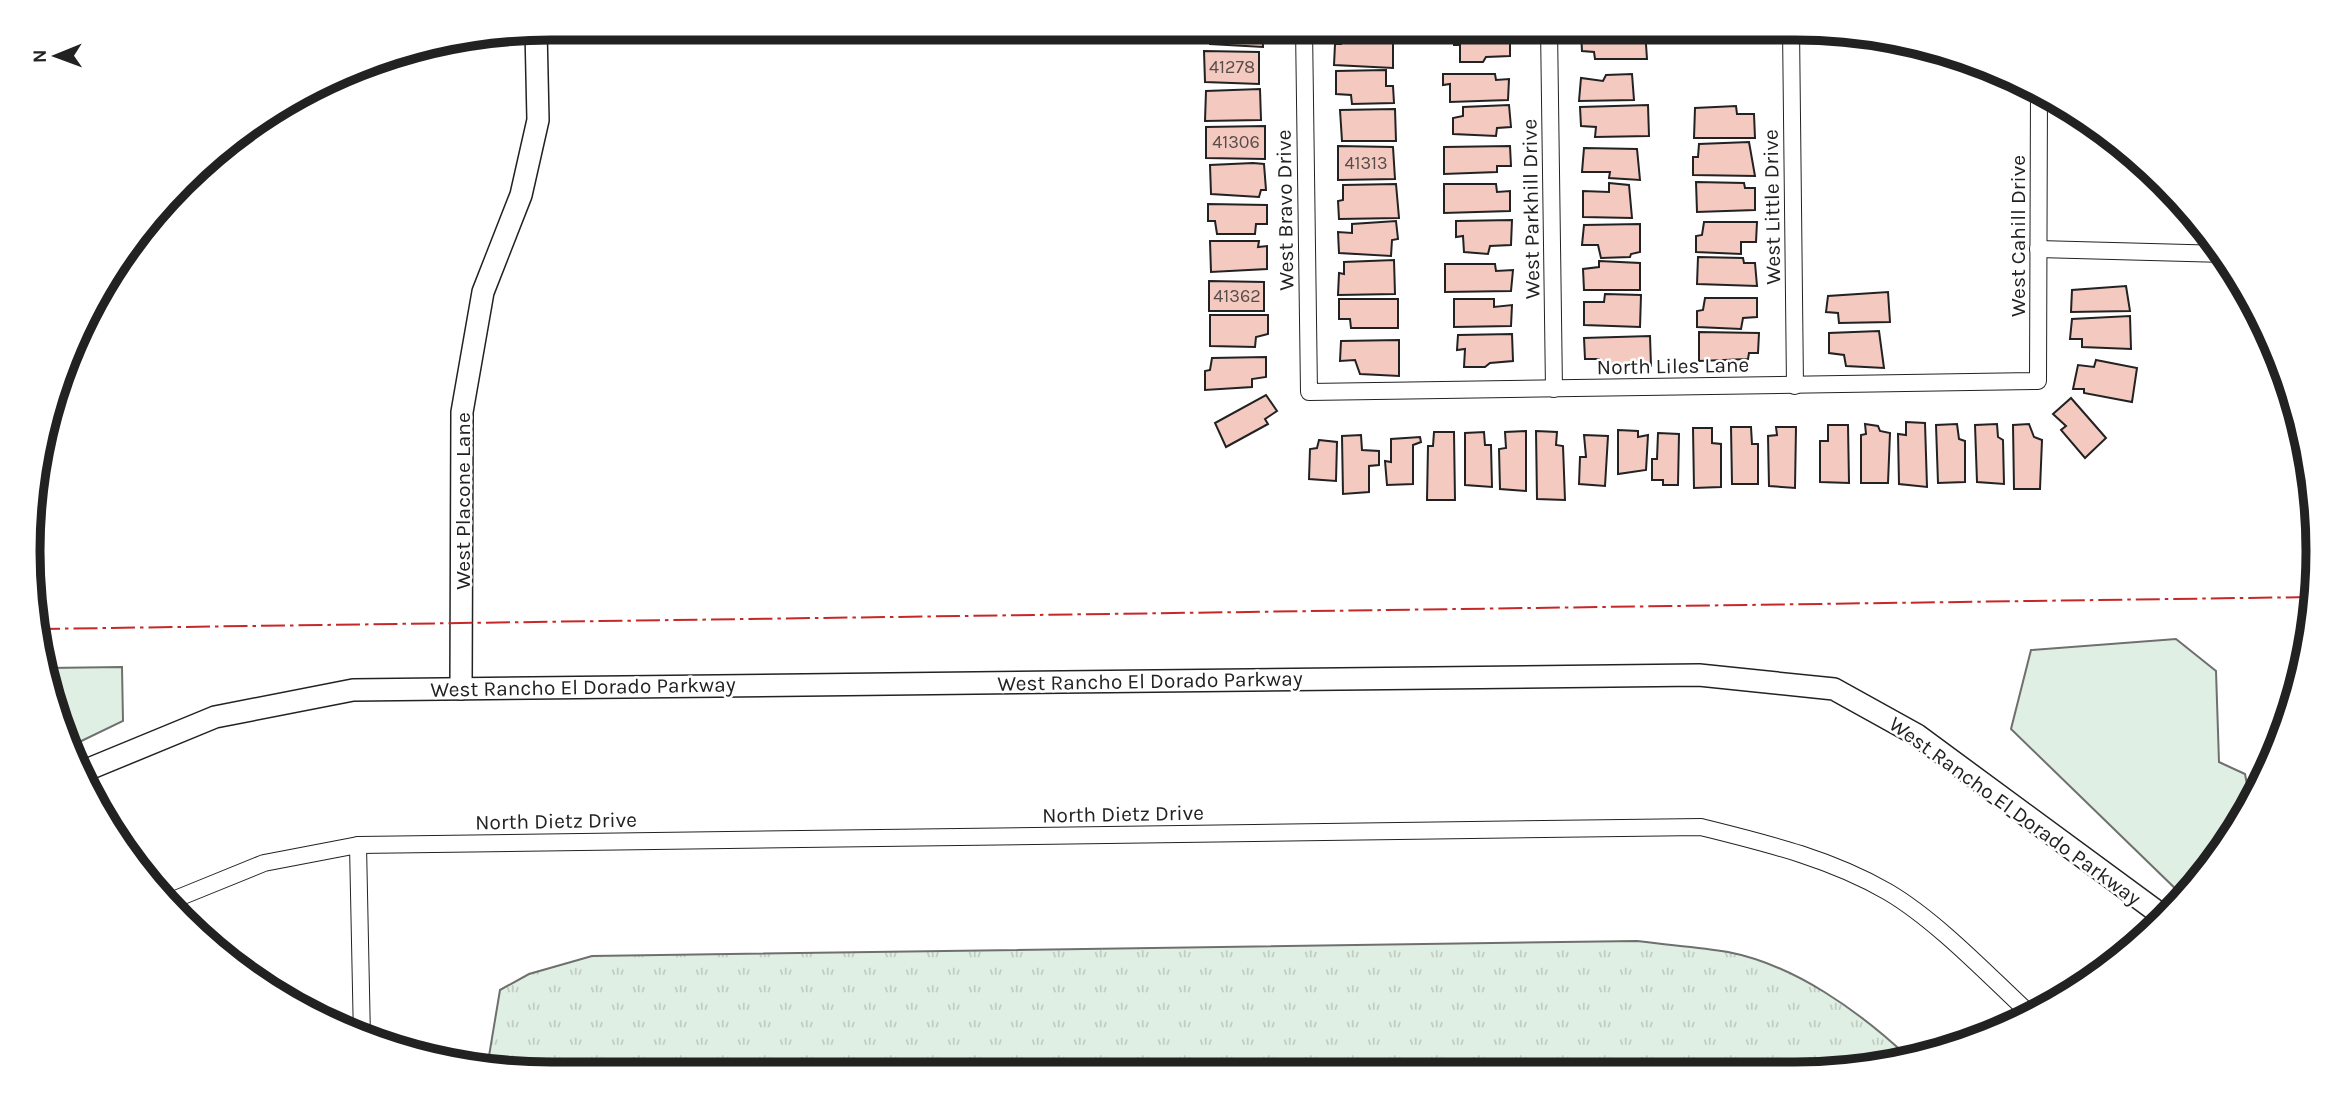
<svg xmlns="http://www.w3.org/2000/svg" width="2346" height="1102" font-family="Karla,sans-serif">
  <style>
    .grass { fill: url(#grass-tufts); stroke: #6f6f6f; stroke-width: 2 }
    .park { fill: #e0efe3; stroke: #6f6f6f; stroke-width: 2 }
    .building { fill: #f3c9c0; stroke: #222; stroke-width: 2 }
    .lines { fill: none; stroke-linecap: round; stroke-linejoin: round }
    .minor-casing { stroke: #222; stroke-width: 18 }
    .tertiary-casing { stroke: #222; stroke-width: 24 }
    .minor { stroke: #fff; stroke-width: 16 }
    .tertiary { stroke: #fff; stroke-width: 21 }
    .power { stroke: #c62828; stroke-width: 2; stroke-dasharray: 24 5 3.5 5; stroke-linecap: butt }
    .labels { text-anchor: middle; stroke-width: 5; stroke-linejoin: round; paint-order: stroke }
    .number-label { font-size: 18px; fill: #564c4a }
    .street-label { font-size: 21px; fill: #222; stroke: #fff }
    .rim { fill: none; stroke: #222; stroke-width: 9 }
  </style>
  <defs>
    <pattern id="grass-tufts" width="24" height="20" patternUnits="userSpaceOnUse" patternTransform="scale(1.75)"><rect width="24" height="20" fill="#e0efe3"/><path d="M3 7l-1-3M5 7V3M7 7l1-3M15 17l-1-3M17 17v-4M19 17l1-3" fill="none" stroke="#c0cdc2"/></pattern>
  </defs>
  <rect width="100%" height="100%" fill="#fff"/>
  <!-- grass -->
  <path class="grass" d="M1637,941C1667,945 1698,947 1728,952C1795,965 1860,1012 1908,1057L1864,1069L551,1074L487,1068L500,990L529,974L592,956Z"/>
  <!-- park -->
  <g class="park">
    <path d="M574,28H656L578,42Z"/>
    <path d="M2176,639L2216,671L2219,762L2245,774L2250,800L2210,870L2183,896L2011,729L2031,650Z"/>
    <path d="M122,667L123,721L71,746L47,668Z"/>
  </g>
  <!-- building -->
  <g class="building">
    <path d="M1209,28H1262L1263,47L1210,44Z"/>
    <path d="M1454,29L1510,32V56L1486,57L1483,62H1460V45H1454Z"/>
    <path d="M1645,30L1647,59H1595L1594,52L1582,51L1581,32Z"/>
    <path d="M1393,32V68L1334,65L1335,44H1341L1342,33Z"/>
    <path d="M1204,51L1259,52V84L1205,82Z"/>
    <path d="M1386,70V86H1393L1394,103L1352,104L1351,95L1336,94V71Z"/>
    <path d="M1443,74H1495L1496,80L1509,79L1508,100L1450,102V84L1443,85Z"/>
    <path d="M1632,74L1634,100L1579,101L1581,78L1603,81L1606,75Z"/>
    <path d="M1260,89L1261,120L1205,121L1206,91Z"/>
    <path d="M1509,105L1511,127L1497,128L1496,136L1453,134V118L1463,116V107Z"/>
    <path d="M1648,105L1649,136L1595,137L1596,127L1581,126L1580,107Z"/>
    <path d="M1736,106L1737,114H1754L1755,138H1694L1695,108Z"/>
    <path d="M1395,109L1396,141H1342L1340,110Z"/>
    <path d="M1265,126V159L1206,158V127Z"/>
    <path d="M1749,142L1755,176L1693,175V157H1698L1699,144Z"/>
    <path d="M1338,146L1393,147L1395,179L1338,180Z"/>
    <path d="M1510,146L1511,166H1497V172L1444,174V147Z"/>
    <path d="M1584,148L1637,149L1640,180L1609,178L1610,172H1582Z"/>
    <path d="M1253,163L1264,164L1266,190H1261L1259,197L1211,194L1210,165Z"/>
    <path d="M1696,182L1744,183L1745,188H1755V210L1697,212Z"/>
    <path d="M1609,183L1629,185L1632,218L1583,217V191L1609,192Z"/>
    <path d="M1396,184L1399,218L1339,219L1338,201L1343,200V185Z"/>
    <path d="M1444,184H1496L1497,192L1510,191V211L1444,213Z"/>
    <path d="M1208,204L1267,205V224H1256L1255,234H1217L1215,221H1208Z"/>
    <path d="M1512,220L1511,245L1490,246L1488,254L1464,252L1463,236L1456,237V221Z"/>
    <path d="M1396,221L1398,239L1392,240L1391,256L1339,253L1338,232L1352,233V224Z"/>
    <path d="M1704,222H1757L1756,242H1741V254L1696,252V236L1702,235Z"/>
    <path d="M1640,224V252L1631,254L1630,257L1601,258L1598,245H1582L1584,225Z"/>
    <path d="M1210,241H1259L1258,247L1267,246V269L1211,272Z"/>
    <path d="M1698,257L1743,258L1744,263H1755L1757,286L1697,284Z"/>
    <path d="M1394,260L1395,294L1338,295L1339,273L1344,274V262Z"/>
    <path d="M1599,261L1640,263V290H1584L1583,269L1599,267Z"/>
    <path d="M1445,264H1495L1496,271L1513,270L1511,291L1445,292Z"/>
    <path d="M1209,281L1264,282V311H1209Z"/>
    <path d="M2126,286L2130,311L2071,312L2072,290Z"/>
    <path d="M1888,292L1890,322L1839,323L1838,313L1826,312L1828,296Z"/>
    <path d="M1605,294L1641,295L1640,327L1584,325V302H1604Z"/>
    <path d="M1705,298H1757V317L1743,318L1741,329L1697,327V311L1703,310Z"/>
    <path d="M1339,299H1398V328H1351L1350,319H1339Z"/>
    <path d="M1454,299H1494V307L1512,305L1511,326L1454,327Z"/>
    <path d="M1210,315H1268V334L1256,337L1255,347L1210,346Z"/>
    <path d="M2130,316L2131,349L2082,347V339H2070L2072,319Z"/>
    <path d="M1879,331L1884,368L1846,366L1844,355L1829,353V333Z"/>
    <path d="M1699,332L1759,333L1758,353H1749L1748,359L1699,361Z"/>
    <path d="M1512,334L1513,361L1490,363L1485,367H1464L1465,349L1457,350L1458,335Z"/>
    <path d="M1650,336L1651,366H1599V359H1585L1584,338Z"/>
    <path d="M1399,340V376L1360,374L1355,360L1340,361L1341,341Z"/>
    <path d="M1266,357V377L1252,379V387L1205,390V371L1210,370L1212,358Z"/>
    <path d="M2096,360L2137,368L2132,402L2084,393V389H2073L2078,365L2094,367Z"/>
    <path d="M1266,395L1277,411L1265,419L1268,424L1226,447L1215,423Z"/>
    <path d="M2071,398L2106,438L2085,458L2061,430L2066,426L2053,414Z"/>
    <path d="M1906,422L1925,423L1927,487L1899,484L1898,434L1906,435Z"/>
    <path d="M1865,424L1878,426L1880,431L1890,433L1888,483H1861V435L1866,434Z"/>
    <path d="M1957,424L1959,439L1965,441V482L1938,483L1936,425Z"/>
    <path d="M1997,424L1998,437L2003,440L2004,484L1977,482L1975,425Z"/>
    <path d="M2029,424L2034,437L2042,440L2040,489H2014L2013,425Z"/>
    <path d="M1828,425H1848L1849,483L1820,482V441H1828Z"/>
    <path d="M1731,427H1751L1752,444H1758V484H1732Z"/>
    <path d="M1776,427H1796L1795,488L1769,486L1768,436L1777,435Z"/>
    <path d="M1693,428H1712V443L1721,444V487L1694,488Z"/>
    <path d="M1618,430L1638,431V437L1648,435L1646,470L1618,474Z"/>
    <path d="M1526,431V491L1500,489L1499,449L1506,448L1505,432Z"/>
    <path d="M1536,431L1557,432L1556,445L1563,446L1565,500L1537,499Z"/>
    <path d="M1434,432H1454L1455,500H1427L1428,446H1433Z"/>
    <path d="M1484,432L1485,445H1491L1492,487L1465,485V433Z"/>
    <path d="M1658,433L1679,434L1678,485H1663V480H1652V459H1657Z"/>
    <path d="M1361,435L1362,450L1379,451V465L1369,466V492L1343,494L1342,436Z"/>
    <path d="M1584,435L1608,436L1605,486L1579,484L1580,457H1586Z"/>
    <path d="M1420,437L1421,442L1413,445V484L1387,485L1385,461L1391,462V439Z"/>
    <path d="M1319,440L1337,442L1336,481L1309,479L1310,449L1317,448Z"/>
  </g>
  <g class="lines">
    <!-- minor casing -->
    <g class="minor-casing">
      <g id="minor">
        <path d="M1304,28L1309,392L2038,381L2039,91"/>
        <path d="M1549,28L1554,389"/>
        <path d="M1791,28L1795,386"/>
        <path d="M2038,249L2225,254"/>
        <path d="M2289,387L2290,402H2294"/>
        <path d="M358,845L362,1038"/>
        <path d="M168,902L264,863L358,845L1701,827C1765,843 1829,858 1888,892C1937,921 1988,975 2030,1014"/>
      </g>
    </g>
    <!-- tertiary casing -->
    <g class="tertiary-casing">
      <g id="tertiary">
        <path d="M461,689L462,412L483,292L521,195L538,120L536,30"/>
        <path d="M79,773L215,717L353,690L1699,675L1834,689L1917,735L2163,916"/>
      </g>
    </g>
    <!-- minor -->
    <use href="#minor" class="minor"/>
    <!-- tertiary -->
    <use href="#tertiary" class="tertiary"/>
    <!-- power -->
    <path class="power" d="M36,629L2313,597"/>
  </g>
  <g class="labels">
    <!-- number labels -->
    <g class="number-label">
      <text x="1232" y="73">41278</text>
      <text x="1236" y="148">41306</text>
      <text x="1366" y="169">41313</text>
      <text x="1237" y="302">41362</text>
    </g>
    <!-- street labels -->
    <g class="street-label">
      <text transform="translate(1772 207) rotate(-91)" y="7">West Little Drive</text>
      <text transform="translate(1531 209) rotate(-91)" y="7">West Parkhill Drive</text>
      <text transform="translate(1285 210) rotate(-91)" y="7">West Bravo Drive</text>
      <text transform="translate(2018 236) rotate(-90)" y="7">West Cahill Drive</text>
      <text transform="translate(1673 366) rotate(-1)" y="7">North Liles Lane</text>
      <text transform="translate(463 501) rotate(-90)" y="7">West Placone Lane</text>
      <text transform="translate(1150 681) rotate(-1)" y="7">West Rancho El Dorado Parkway</text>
      <text transform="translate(583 687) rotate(-1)" y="7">West Rancho El Dorado Parkway</text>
      <text transform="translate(2015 811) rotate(36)" y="7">West Rancho El Dorado Parkway</text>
      <text transform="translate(1123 814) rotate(-1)" y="7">North Dietz Drive</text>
      <text transform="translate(556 821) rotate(-1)" y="7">North Dietz Drive</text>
    </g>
  </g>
  <!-- crop -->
  <path d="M0 0H2346V1102H0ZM551 40H1795A511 511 0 0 1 2306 551V551A511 511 0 0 1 1795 1062H551A511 511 0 0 1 40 551V551A511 511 0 0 1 551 40Z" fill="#fff" fill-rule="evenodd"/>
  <path class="rim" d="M551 40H1795A511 511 0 0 1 2306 551V551A511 511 0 0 1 1795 1062H551A511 511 0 0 1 40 551V551A511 511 0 0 1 551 40Z"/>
  <!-- north arrow -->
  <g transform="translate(56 56) rotate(269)" stroke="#ffffff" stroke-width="5" paint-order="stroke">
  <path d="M0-5L12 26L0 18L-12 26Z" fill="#222222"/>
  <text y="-10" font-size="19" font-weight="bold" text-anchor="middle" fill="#222222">N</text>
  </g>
</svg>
